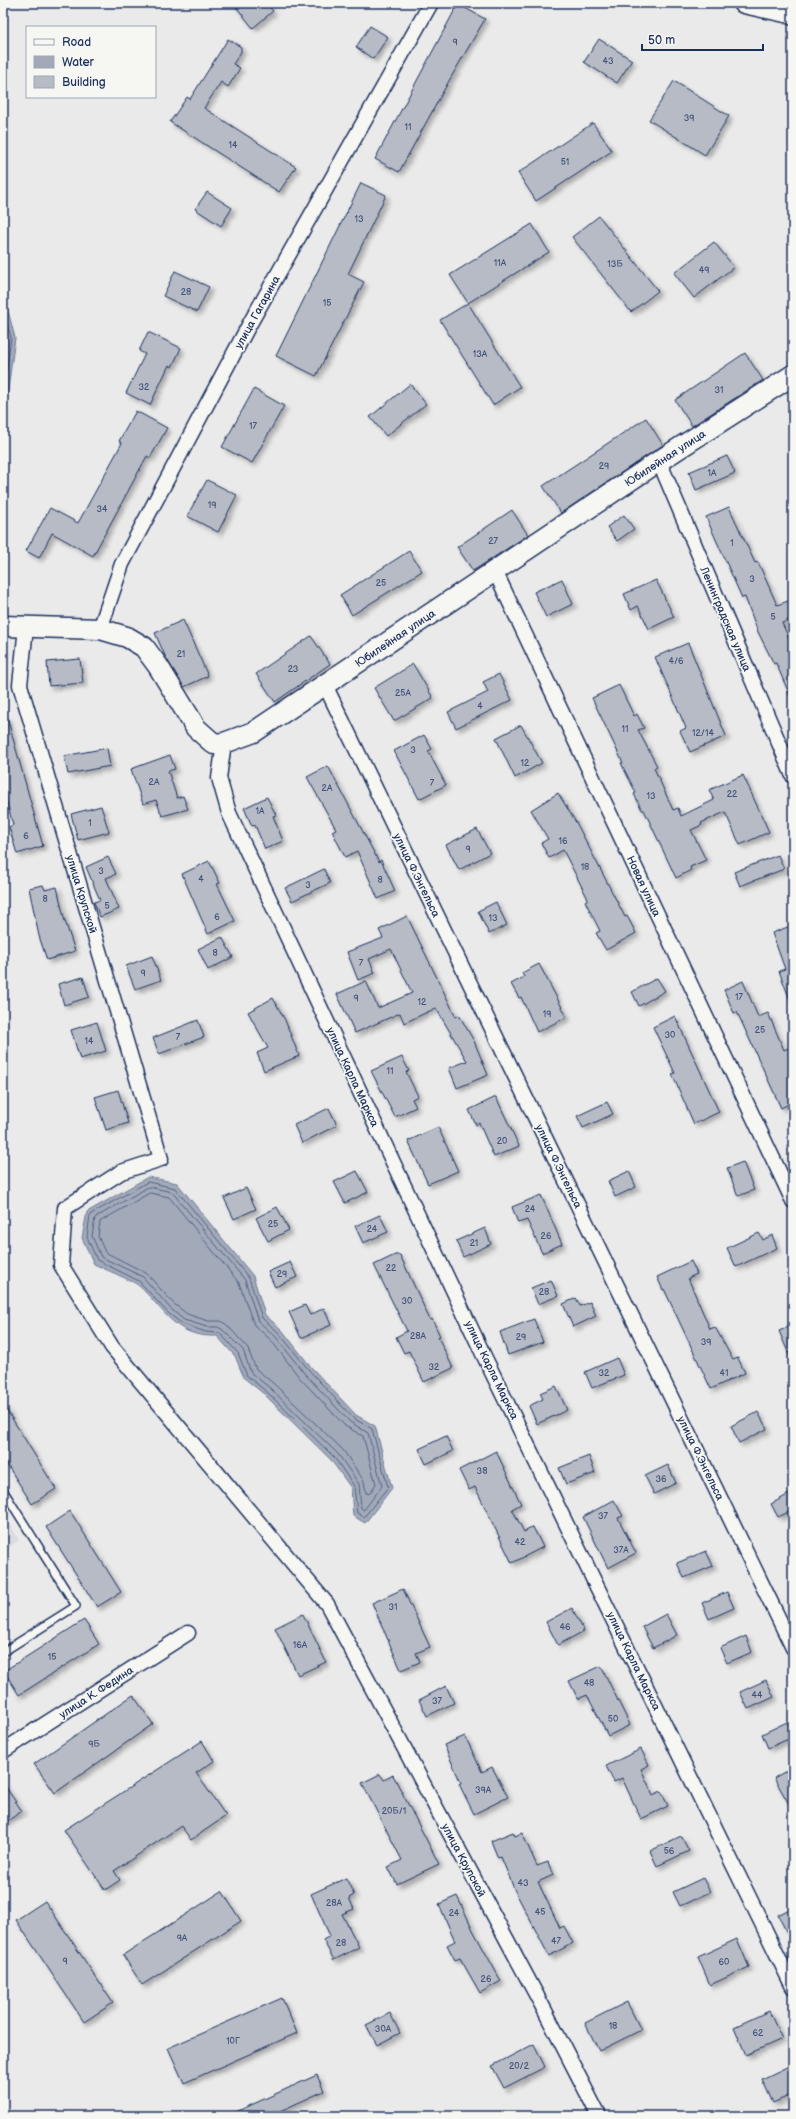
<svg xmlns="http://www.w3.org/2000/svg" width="796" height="2119" font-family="'Balsamiq Sans',sans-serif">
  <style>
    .built { fill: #dadcde }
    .water { fill: #a2aaba; stroke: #6c7995 }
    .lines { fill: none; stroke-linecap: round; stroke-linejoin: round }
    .shore { stroke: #516083; stroke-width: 1 }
    .building { fill: #b6bbc6; stroke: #1b2f5e; filter: url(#shadow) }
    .lane-casing { stroke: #1b2f5e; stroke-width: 10 }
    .street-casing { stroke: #1b2f5e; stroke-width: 17 }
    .secondary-casing { stroke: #1b2f5e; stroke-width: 23 }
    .lane { stroke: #f6f6f2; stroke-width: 7 }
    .street { stroke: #f6f6f2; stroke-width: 14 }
    .secondary { stroke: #f6f6f2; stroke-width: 20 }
    .labels { text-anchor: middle; stroke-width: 3.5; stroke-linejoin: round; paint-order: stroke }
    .number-label { font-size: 9px; fill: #425278 }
    .street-label { font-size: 11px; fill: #1b2f5e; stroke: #f6f6f2 }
  </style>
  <defs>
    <filter id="shadow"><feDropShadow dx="3.5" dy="3.5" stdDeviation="2" flood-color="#0004"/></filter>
  </defs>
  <rect width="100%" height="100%" fill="#e9eae9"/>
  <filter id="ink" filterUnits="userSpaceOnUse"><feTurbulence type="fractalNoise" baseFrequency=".025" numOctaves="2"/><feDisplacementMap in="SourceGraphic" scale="8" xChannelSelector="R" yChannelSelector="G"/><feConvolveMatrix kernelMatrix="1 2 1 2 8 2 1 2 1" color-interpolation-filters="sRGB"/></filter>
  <g filter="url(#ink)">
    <!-- built -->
    <path class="built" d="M3,1514L19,1540L3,1552Z"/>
    <!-- water -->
    <g class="water">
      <path d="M3,291L15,338L3,426Z"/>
      <path d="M148,1177L177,1183L253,1276L265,1315L282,1330L311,1367L356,1415L375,1426L392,1488L365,1523L353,1516L351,1488L331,1460L264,1394L244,1378L235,1356L217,1336C174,1338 165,1309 138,1285C131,1280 104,1269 94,1264L82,1238L87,1212Z"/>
    </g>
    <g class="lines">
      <!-- shore -->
      <g class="shore">
        <path d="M3,307L11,338L3,395"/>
        <path d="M148,1182L175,1188L249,1278L262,1318L279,1333L308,1369L353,1418L372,1429L388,1487L364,1517L357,1513L354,1486L334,1457L267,1392L247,1376L238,1353L220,1333L206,1332L182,1324L167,1312L139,1281L97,1260L87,1237L90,1215Z"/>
        <path d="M149,1187L172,1192L245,1280L258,1321L275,1336L304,1373L350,1422L368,1433L382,1486L364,1510L361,1508L359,1484L338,1454L270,1388L251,1373L243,1350L223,1330L218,1327H207L184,1320L170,1308L143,1277L101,1257L92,1236L95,1218Z"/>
        <path d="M150,1193L169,1197L239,1283L254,1325L271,1340L299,1377L345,1426L363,1436L376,1484L369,1494L366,1493L364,1481L343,1450L274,1384L256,1369L247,1347L227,1325L221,1321H208L187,1314L174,1304L146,1273L105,1252L98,1236L100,1222Z"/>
      </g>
    </g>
    <!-- building -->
    <g class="building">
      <path d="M233,3H266L273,11L253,28Z"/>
      <path d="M458,4L485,19L450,79L399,172L375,159Z"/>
      <path d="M370,26L388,37L373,59L356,47Z"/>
      <path d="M228,39L241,47V52L233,64L240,68L228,87L221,82L204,108L296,167L279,192L170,122L187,97L190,99Z"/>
      <path d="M599,39L632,60L617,83L584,62Z"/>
      <path d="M674,81L729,116L705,155L649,120Z"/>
      <path d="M593,123L612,151L536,201L518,173Z"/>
      <path d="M361,183L386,195L348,274L364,282L316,376L276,356Z"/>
      <path d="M207,192L232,208L221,226L195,209Z"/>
      <path d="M599,216L658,291L631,312L572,237Z"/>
      <path d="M532,224L549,252L468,303L450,275Z"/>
      <path d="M714,242L734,267L694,298L674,273Z"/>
      <path d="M175,271L209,287L197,312L163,296Z"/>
      <path d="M468,303L520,387L493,405L440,320Z"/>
      <path d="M148,332L181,348L172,367L169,365L150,405L126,393L145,354L139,351Z"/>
      <path d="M745,353L763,380L692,426L675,400Z"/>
      <path d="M410,384L426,404L386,436L370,417Z"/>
      <path d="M254,389L284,406L252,463L222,447Z"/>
      <path d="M136,411L167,428L150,458L147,456L93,556L52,533L39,558L26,551L50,508L78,523L122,443L119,441Z"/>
      <path d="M646,418L663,445L561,513L543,486Z"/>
      <path d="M727,456L735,473L696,490L689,472Z"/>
      <path d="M207,480L237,495L218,532L187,516Z"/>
      <path d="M729,507L755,563L758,562L777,605L788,601L793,613V618L782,623L793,647V703L776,663L774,664L758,632L745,597L742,598L706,517Z"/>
      <path d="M512,510L528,535L473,571L457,547Z"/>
      <path d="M624,515L634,529L617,541L607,527Z"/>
      <path d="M409,551L422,571L352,615L340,595Z"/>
      <path d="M562,579L573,604L546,617L534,592Z"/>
      <path d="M656,580L674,617L649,629L638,606L631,610L624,594Z"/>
      <path d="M183,620L208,676L184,687L166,658L155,633Z"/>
      <path d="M311,636L330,664L275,702L256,674Z"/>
      <path d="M688,643L726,736L690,752L680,731L686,728L655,657Z"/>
      <path d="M80,659L83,683L49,686L47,662Z"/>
      <path d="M413,664L433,698L394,721L374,688Z"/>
      <path d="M499,674L512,700L456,728L448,712L488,692L483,682Z"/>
      <path d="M619,685L634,716L637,714L644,728L638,730L657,766L654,768L673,810L678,808L681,816L714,800L709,790L743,775L769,832L740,845L725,812L701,823L702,825L691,830L706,860L690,867L691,870L676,878L644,810H642L634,794L636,793L621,763H623L592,698Z"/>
      <path d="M3,717H7L43,846L17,854L9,827L13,825L3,788Z"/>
      <path d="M521,725L542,763L515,778L496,738Z"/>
      <path d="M424,735L432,749L428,751L446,785L419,799L394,751Z"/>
      <path d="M107,748L110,766L68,774L64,756Z"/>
      <path d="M170,755L175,769L168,771L177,798L183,796L188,809L162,816L156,800L143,804L131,769Z"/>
      <path d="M328,766L379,862L381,860L395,891L378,899L357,851L345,857L332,831L336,829L307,777Z"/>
      <path d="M558,793L577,824L625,917L627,916L636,933L606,950L596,933L600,931L585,901L588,899L563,850L549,858L541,843L548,839L531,810Z"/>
      <path d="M267,797L276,815L273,816L283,841L265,849L255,825L252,826L244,808Z"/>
      <path d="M101,806L109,832L78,840L71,814Z"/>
      <path d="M477,829L490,853L459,870L446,845Z"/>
      <path d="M778,855L784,869L740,886L734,872Z"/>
      <path d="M108,857L116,874L106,878L119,909L100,917L94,902L100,900L86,867Z"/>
      <path d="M209,861L220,883L217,884L235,921L208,934L182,874Z"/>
      <path d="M324,869L330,883L292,901L285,888Z"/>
      <path d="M43,885L45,890L57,887L64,918L75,951L47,960L39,936L29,888Z"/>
      <path d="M496,902L507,925L489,934L478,911Z"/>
      <path d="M407,916L456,1017L459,1015L474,1041L488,1075L457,1088L449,1068L467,1061L436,1008L404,1023L400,1013L355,1033L337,994L366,981L378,1008L412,993L391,949L369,959L375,973L358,980L347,952L383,938L379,930Z"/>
      <path d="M793,925V1005H792L779,971L785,969L772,933Z"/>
      <path d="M222,937L233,957L208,970L198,949Z"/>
      <path d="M152,956L161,980L135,989L126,966Z"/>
      <path d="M539,964L567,1017L537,1032L521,997L519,998L511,984L524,977L522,973Z"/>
      <path d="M83,977L89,997L64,1005L58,984Z"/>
      <path d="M657,978L665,991L639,1006L632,992Z"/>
      <path d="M743,981L758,1017L768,1013L784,1050L793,1046V1102L781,1108L737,1012L734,1013L724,990Z"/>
      <path d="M273,998L285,1020L299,1056L264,1071L257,1053L268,1048L248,1012Z"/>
      <path d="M675,1016L719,1112L694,1124L672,1074L675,1073L653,1027Z"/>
      <path d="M198,1020L204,1037L159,1054L153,1038Z"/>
      <path d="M97,1022L106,1051L80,1059L71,1030Z"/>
      <path d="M402,1057L409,1071L406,1072L418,1096L412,1099L416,1107L395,1117L371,1071Z"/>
      <path d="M118,1090L128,1123L106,1130L95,1097Z"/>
      <path d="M496,1097L519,1146L494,1157L479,1123L476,1125L469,1110Z"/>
      <path d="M607,1102L613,1114L583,1128L577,1116Z"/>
      <path d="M329,1108L337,1125L302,1143L294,1125Z"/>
      <path d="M438,1127L458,1171L428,1184L408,1141Z"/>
      <path d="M743,1162L754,1190L738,1196L727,1168Z"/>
      <path d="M357,1171L368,1192L345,1203L334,1182Z"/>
      <path d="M629,1171L636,1187L615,1197L608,1181Z"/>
      <path d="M246,1188L256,1209L234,1219L224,1198Z"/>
      <path d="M541,1195L562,1244L542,1253L527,1220L518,1223L512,1207Z"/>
      <path d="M277,1207L289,1230L268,1241L256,1218Z"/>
      <path d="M380,1215L388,1232L363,1243L355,1226Z"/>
      <path d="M485,1228L491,1244L463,1257L456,1241Z"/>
      <path d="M759,1233L763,1240L772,1235L777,1248L736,1267L727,1248Z"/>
      <path d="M395,1255H400L430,1320L432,1319L440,1336L438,1337L453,1368L424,1382L409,1351L404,1353L396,1337L407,1331L374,1265Z"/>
      <path d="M691,1261L697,1274L688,1278L710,1329L715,1327L733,1360L738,1358L745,1373L711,1389L664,1289L663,1290L657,1277Z"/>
      <path d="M290,1262L297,1277L275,1287L268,1272Z"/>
      <path d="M551,1280L558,1296L538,1304L531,1288Z"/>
      <path d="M576,1298L580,1306L590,1302L596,1316L573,1327L563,1304Z"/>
      <path d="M305,1305L310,1315L324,1308L331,1325L301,1338L289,1312Z"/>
      <path d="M534,1319L543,1342L508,1355L500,1332Z"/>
      <path d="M793,1325V1364L779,1331Z"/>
      <path d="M617,1358L624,1375L592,1388L585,1372Z"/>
      <path d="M556,1386L567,1410L537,1424L529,1406L543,1399L540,1393Z"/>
      <path d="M3,1404L56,1489L32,1504L3,1458Z"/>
      <path d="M758,1412L767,1429L739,1443L731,1426Z"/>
      <path d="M446,1436L453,1451L426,1464L419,1449Z"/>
      <path d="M496,1451L521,1504L512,1509L524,1532L533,1527L543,1547L512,1563L475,1487L469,1490L459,1470Z"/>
      <path d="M589,1456L595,1473L566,1484L559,1468Z"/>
      <path d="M668,1465L676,1483L654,1494L645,1476Z"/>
      <path d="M793,1492V1510L778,1517L771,1504Z"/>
      <path d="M614,1500L623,1516L618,1518L636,1553L608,1568L583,1517Z"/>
      <path d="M70,1511L121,1592L97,1607L46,1527Z"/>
      <path d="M706,1551L713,1566L684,1578L677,1563Z"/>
      <path d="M403,1589L430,1647L416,1653L420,1662L401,1670L372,1603Z"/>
      <path d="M727,1592L734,1608L709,1619L702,1603Z"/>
      <path d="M572,1608L584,1631L558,1645L546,1622Z"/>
      <path d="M303,1614L326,1662L298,1675L275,1628Z"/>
      <path d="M666,1614L677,1635L653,1648L642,1627Z"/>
      <path d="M84,1620L99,1644L19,1695L4,1671Z"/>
      <path d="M746,1636L752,1652L727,1663L720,1648Z"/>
      <path d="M601,1666L630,1725L608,1736L587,1695L578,1699L569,1681Z"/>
      <path d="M766,1680L774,1697L748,1709L740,1692Z"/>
      <path d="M446,1686L454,1703L427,1716L419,1700Z"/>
      <path d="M133,1695L153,1724L55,1793L34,1764Z"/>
      <path d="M787,1722L793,1737L768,1748L762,1734Z"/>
      <path d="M465,1736L482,1772L492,1767L508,1797L474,1814L459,1784L461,1783L444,1745Z"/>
      <path d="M202,1741L214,1761L196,1773L226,1816L191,1840L181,1826L114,1871L120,1880L105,1890L64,1830Z"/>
      <path d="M641,1749L649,1765L641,1769L653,1795L661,1791L668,1806L641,1819L622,1778L614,1782L606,1766Z"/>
      <path d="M793,1767V1811L774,1778Z"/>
      <path d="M380,1774L384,1780L393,1775L439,1864L397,1884L388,1867L402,1860L362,1783Z"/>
      <path d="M3,1783L22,1811L3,1824Z"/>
      <path d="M513,1832L515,1836L522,1833L537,1866L548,1862L553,1875L538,1882L560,1928L564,1926L573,1943L549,1956L515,1891L501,1857L498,1858L491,1841Z"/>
      <path d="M681,1836L689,1851L657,1866L650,1851Z"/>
      <path d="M346,1878L354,1895L349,1898L354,1909L342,1914L359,1947L334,1960L323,1940L330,1936L311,1894Z"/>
      <path d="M703,1878L710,1892L680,1906L673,1892Z"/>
      <path d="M222,1891L241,1921L142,1985L123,1955Z"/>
      <path d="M457,1896L474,1932L501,1981L480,1993L460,1958L455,1960L447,1945L455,1941L439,1904Z"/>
      <path d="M45,1901L113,2003L84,2022L16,1920Z"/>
      <path d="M793,1907V1945L778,1915Z"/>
      <path d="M737,1939L749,1967L710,1985L698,1957Z"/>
      <path d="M282,1998L297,2033L184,2083L168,2048Z"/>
      <path d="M627,2002L641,2030L599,2051L585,2023Z"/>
      <path d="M769,2011L782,2039L746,2055L734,2027Z"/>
      <path d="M390,2013L400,2033L377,2045L366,2025Z"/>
      <path d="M534,2044L545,2067L504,2088L492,2066Z"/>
      <path d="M793,2064V2094L773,2103L762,2079Z"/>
      <path d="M317,2075L324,2091L269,2116H227Z"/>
    </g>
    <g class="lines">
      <!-- lane casing -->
      <g class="lane-casing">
        <path id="lane" d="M3,1490L76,1606L3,1652"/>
      </g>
      <!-- street casing -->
      <g class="street-casing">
        <g id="street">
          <path d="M659,461L793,776"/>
          <path d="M495,571L793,1201"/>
          <path d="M26,627L20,685L161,1159L121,1172L65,1208L61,1265L112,1347L327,1604L545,2011L599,2116"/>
          <path d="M100,629L122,564L249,325L431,3"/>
          <path d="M325,685L793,1648"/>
          <path d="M224,743L219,778L229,813L484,1356L793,1987"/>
          <path d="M3,1751L188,1633"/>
        </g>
      </g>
      <!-- secondary casing -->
      <g class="secondary-casing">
        <g id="secondary">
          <path d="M744,3L790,13L793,15"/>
          <path d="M3,626L100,629L127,637L144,647L158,666L196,728L214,744L224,743L254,732L659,461L793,375"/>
        </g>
      </g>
      <!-- lane -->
      <use href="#lane" class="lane"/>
      <!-- street -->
      <use href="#street" class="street"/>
      <!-- secondary -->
      <use href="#secondary" class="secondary"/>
    </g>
  </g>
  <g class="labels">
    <!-- number labels -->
    <g class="number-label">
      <text x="455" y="45">9</text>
      <text x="608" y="64">43</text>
      <text x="689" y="121">39</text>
      <text x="408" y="130">11</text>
      <text x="233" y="148">14</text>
      <text x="565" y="165">51</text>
      <text x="359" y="222">13</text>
      <text x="500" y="266">11А</text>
      <text x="615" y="267">13Б</text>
      <text x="704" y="273">49</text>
      <text x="186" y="295">28</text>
      <text x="327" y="306">15</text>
      <text x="480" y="357">13А</text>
      <text x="144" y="390">32</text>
      <text x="719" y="393">31</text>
      <text x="253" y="429">17</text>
      <text x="604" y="469">29</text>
      <text x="712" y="476">1А</text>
      <text x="212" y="508">19</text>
      <text x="102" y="512">34</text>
      <text x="493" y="544">27</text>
      <text x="732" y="546">1</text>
      <text x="752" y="582">3</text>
      <text x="381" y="586">25</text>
      <text x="773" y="620">5</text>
      <text x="181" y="657">21</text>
      <text x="676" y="664">4/6</text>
      <text x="293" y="672">23</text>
      <text x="403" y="696">25А</text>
      <text x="480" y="709">4</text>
      <text x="625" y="732">11</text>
      <text x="703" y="736">12/14</text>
      <text x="413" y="753">3</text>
      <text x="525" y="766">12</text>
      <text x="154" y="785">2А</text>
      <text x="432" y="786">7</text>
      <text x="327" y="791">2А</text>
      <text x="732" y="797">22</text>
      <text x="651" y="799">13</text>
      <text x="260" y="814">1А</text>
      <text x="90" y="826">1</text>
      <text x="26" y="839">6</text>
      <text x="563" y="844">16</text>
      <text x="468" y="852">9</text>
      <text x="585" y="870">18</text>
      <text x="101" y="874">3</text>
      <text x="201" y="882">4</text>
      <text x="380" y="883">8</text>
      <text x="308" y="888">3</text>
      <text x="45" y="902">8</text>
      <text x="107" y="909">5</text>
      <text x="217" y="920">6</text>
      <text x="493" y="921">13</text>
      <text x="215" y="956">8</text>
      <text x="361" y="966">7</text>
      <text x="143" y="976">9</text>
      <text x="739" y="1000">17</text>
      <text x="356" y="1001">9</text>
      <text x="422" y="1005">12</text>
      <text x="547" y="1017">19</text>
      <text x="760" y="1033">25</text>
      <text x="670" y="1038">30</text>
      <text x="178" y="1040">7</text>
      <text x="89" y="1044">14</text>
      <text x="390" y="1074">11</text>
      <text x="502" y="1144">20</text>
      <text x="530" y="1212">24</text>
      <text x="273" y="1227">25</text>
      <text x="372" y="1232">24</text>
      <text x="546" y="1239">26</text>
      <text x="474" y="1246">21</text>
      <text x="391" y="1271">22</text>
      <text x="282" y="1277">29</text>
      <text x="544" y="1295">28</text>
      <text x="407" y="1304">30</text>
      <text x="418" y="1339">28А</text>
      <text x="521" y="1340">29</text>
      <text x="706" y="1345">39</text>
      <text x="434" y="1370">32</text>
      <text x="604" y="1376">32</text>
      <text x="724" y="1376">41</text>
      <text x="482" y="1474">38</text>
      <text x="661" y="1482">36</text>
      <text x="603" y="1519">37</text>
      <text x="520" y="1545">42</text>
      <text x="621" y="1553">37А</text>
      <text x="393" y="1610">31</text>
      <text x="565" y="1630">46</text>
      <text x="300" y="1648">16А</text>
      <text x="52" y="1660">15</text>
      <text x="589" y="1686">48</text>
      <text x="757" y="1698">44</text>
      <text x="437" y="1704">37</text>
      <text x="613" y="1722">50</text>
      <text x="94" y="1747">9Б</text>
      <text x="483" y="1793">39А</text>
      <text x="394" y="1814">20Б/1</text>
      <text x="669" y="1854">56</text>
      <text x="523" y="1886">43</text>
      <text x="334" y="1906">28А</text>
      <text x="540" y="1915">45</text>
      <text x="454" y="1916">24</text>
      <text x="182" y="1941">9А</text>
      <text x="556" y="1944">47</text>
      <text x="341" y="1946">28</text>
      <text x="65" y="1964">9</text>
      <text x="724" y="1965">60</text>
      <text x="486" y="1982">26</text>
      <text x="613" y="2029">18</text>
      <text x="383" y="2032">30А</text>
      <text x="758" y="2036">62</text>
      <text x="233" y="2044">10Г</text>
      <text x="519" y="2069">20/2</text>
    </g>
    <!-- street labels -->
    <g class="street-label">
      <text transform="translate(257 312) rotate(-61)" y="4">улица Гагарина</text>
      <text transform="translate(665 458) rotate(-33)" y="4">Юбилейная улица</text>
      <text transform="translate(726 619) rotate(67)" y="4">Ленинградская улица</text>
      <text transform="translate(395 638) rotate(-34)" y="4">Юбилейная улица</text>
      <text transform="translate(417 875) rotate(64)" y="4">улица Ф.Энгельса</text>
      <text transform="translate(644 886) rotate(65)" y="4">Новая улица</text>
      <text transform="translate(82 894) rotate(73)" y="4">улица Крупской</text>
      <text transform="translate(353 1077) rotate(65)" y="4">улица Карла Маркса</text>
      <text transform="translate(559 1166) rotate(64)" y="4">улица Ф.Энгельса</text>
      <text transform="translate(492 1370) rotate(64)" y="4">улица Карла Маркса</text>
      <text transform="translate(701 1458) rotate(64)" y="4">улица Ф.Энгельса</text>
      <text transform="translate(634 1661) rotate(64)" y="4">улица Карла Маркса</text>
      <text transform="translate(96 1692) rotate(-33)" y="4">улица К. Федина</text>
      <text transform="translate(464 1860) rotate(62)" y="4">улица Крупской</text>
    </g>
  </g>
  <!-- margin -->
  <rect width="796" height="2119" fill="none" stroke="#f6f6f2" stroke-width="16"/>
  <rect x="8" y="8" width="780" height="2103" fill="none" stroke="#1b2f5e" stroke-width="1.5" filter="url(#ink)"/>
  <!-- legend -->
  <rect x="26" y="26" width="130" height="72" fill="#f6f6f2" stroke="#9ea6b7"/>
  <rect x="34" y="39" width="20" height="6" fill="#f6f6f2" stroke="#9ea6b7"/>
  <text x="62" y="46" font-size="12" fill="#1b2f5e">Road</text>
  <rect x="34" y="56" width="20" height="12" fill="#a2aaba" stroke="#9ea6b7"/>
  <text x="62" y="66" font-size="12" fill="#1b2f5e">Water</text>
  <rect x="34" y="76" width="20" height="12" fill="#b6bbc6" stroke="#9ea6b7"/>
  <text x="62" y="86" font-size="12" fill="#1b2f5e">Building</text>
  <!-- scale -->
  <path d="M642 44v6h121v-6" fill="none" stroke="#1b2f5e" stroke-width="2"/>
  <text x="648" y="44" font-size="12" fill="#1b2f5e" stroke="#f6f6f2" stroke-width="3" paint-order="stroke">50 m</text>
</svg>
